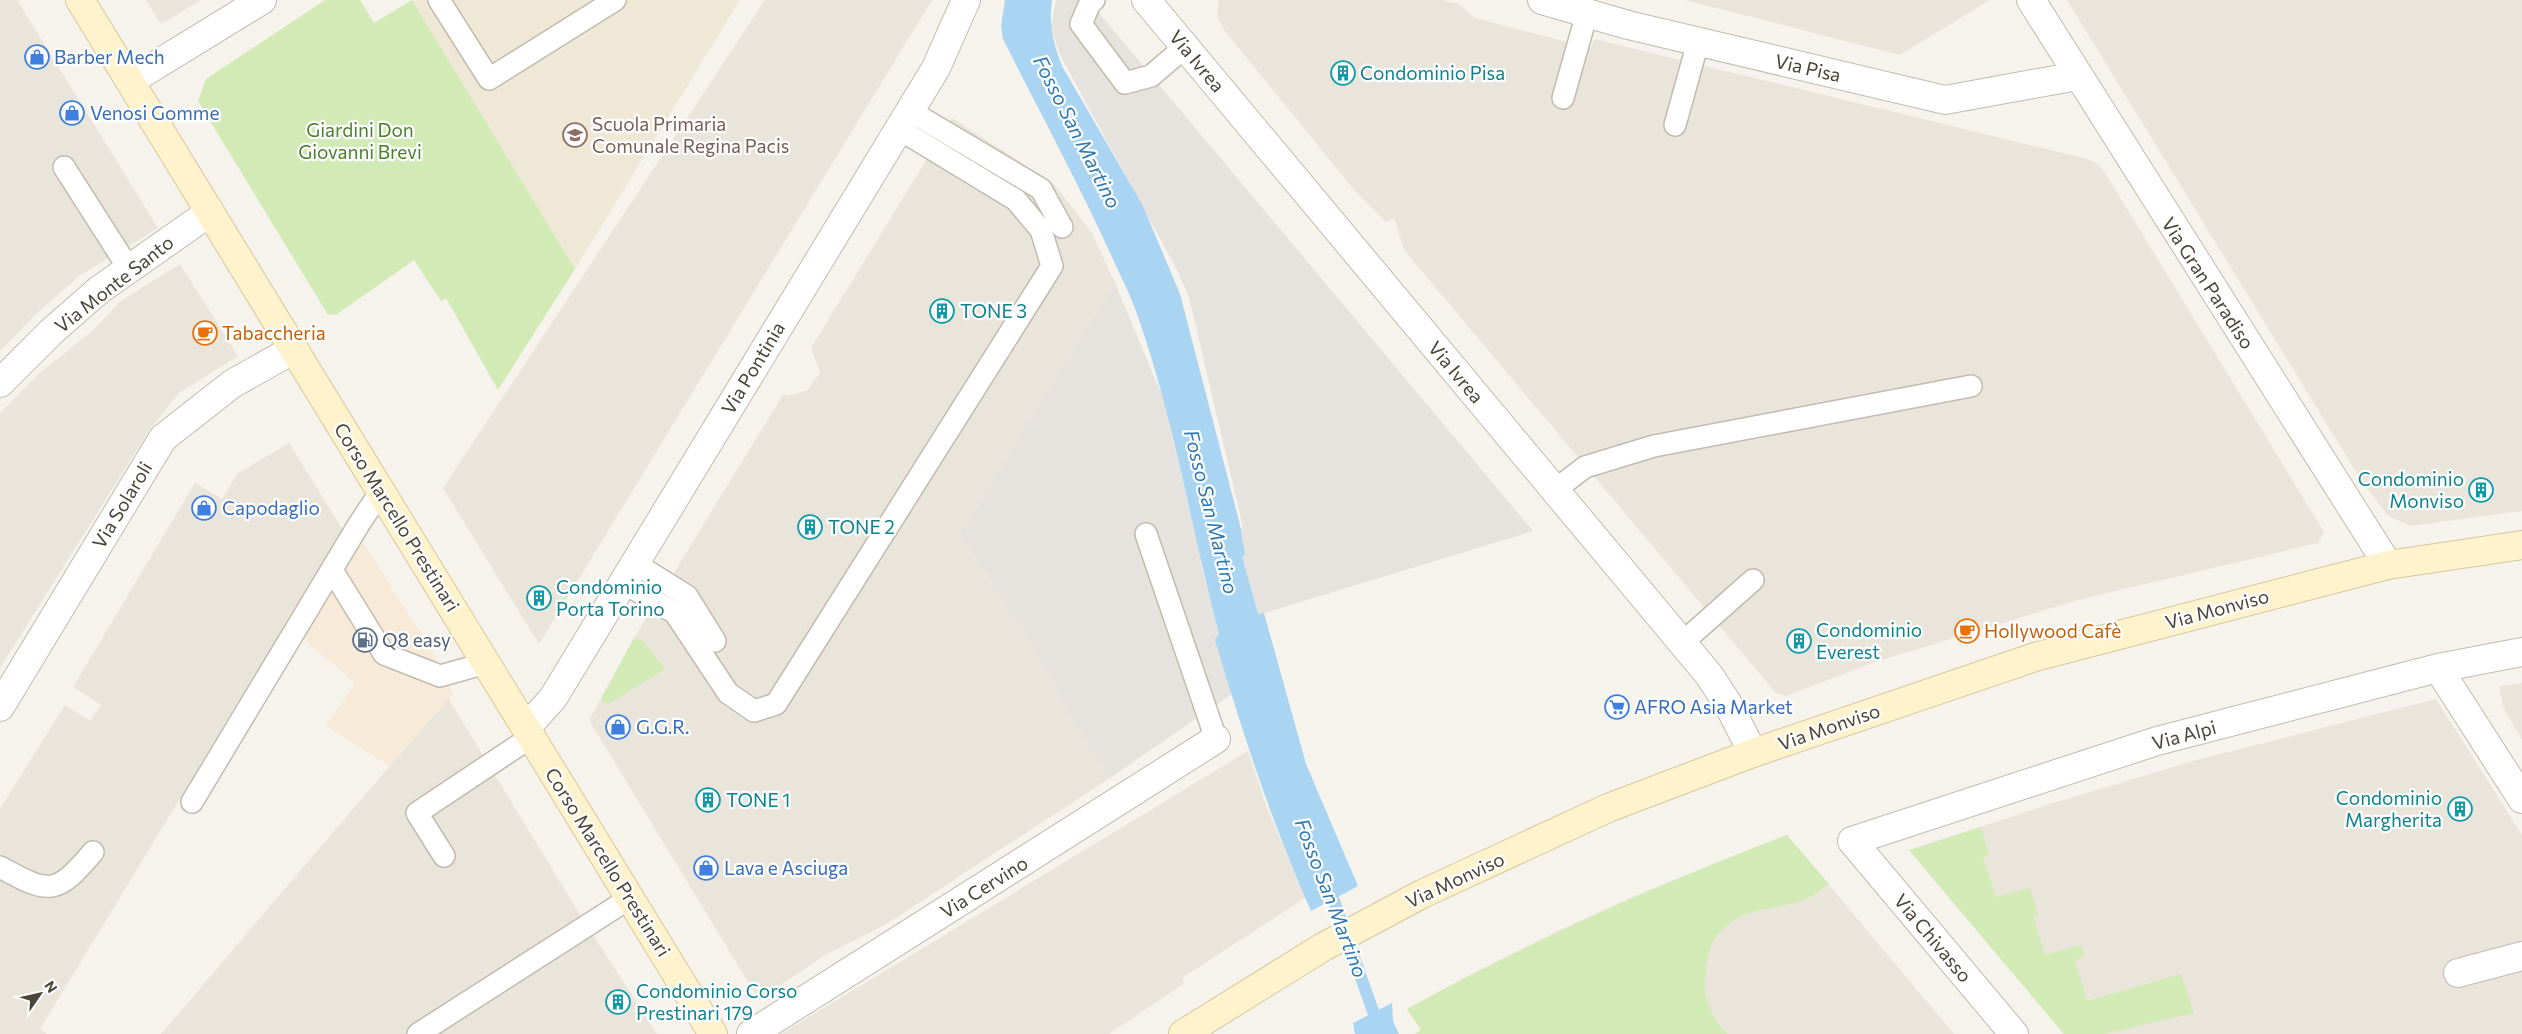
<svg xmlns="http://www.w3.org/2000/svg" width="2522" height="1034" font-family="Commissioner,sans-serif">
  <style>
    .residential { fill: #eae5da }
    .commercial { fill: #f7ead8 }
    .industrial { fill: #e6e2dd }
    .education { fill: #efe8d6 }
    .green { fill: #d2eab5 }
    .water { fill: #a9d4f2 }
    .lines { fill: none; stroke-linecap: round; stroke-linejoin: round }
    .stream { stroke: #a9d4f2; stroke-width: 12 }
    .lane-casing { stroke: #c2bbae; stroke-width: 24 }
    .street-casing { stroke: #c2bbae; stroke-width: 30 }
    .secondary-casing { stroke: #d6c79b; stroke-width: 30 }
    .lane { stroke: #fff; stroke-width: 21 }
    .street { stroke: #fff; stroke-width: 28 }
    .secondary { stroke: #fff3cd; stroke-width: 28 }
    .labels { text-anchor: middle; stroke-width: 4.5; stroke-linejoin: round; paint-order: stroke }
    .shop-label { font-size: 19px; fill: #366cbe; stroke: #fff; text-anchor: start }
    .street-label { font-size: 19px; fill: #4b4439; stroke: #fff }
    .culture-label { font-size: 19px; fill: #0d838f; stroke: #fff; text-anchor: start }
    .education-label { font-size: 19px; fill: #785e54; stroke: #fff; text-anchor: start }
    .park-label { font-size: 19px; fill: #4a7f2a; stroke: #fff }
    .food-label { font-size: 19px; fill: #c56008; stroke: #fff; text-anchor: start }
    .service-label { font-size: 19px; fill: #4e5e75; stroke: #fff; text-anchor: start }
    .water-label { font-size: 20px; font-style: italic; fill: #2e7ab2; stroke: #fff }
  </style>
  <rect width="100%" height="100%" fill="#f6f3ec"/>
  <!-- residential -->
  <g class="residential">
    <path d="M0,0H17L158,228L79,276L35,315L0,351Z"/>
    <path d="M146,0H201L161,24Z"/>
    <path d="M765,0H932L539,644L443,488Z"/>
    <path d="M1219,0H1442L1459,4L1475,18L1578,45L1591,47L1594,39L2087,159L2098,164L2107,176L2324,532L2318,543L2078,600L1872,663L1786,696L1776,693L1404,250L1394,218L1386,222L1356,192L1224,30L1217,16Z"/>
    <path d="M1685,0H1990L1900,55Z"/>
    <path d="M2067,0H2522V511L2410,526L2387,515L2361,480Z"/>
    <path d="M952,118L1053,183L1092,233L1115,283L1053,379L960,535L1030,643L1073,722L1110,778L885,925L825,955L759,1000L589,720L634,638L784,393L788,396L808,390L820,372L811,348Z"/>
    <path d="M180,264L238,356L179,393L150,429L0,668V413L42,371L91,332L121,301Z"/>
    <path d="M289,443L343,530L40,1029L47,1034H0V809L65,705L90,721L101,705L73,687L195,483L222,499L237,474Z"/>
    <path d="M2522,683V740L2503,707L2499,686Z"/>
    <path d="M448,698L579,913L657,1034H161Z"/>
    <path d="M2436,699L2522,835V1034H2064L1909,850L2050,804L2193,761Z"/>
    <path d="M1248,751L1267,808L1305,898L1182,978L1185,983L1109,1034H781Z"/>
    <path d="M1787,835L1954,1034H1415L1421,1030L1407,1009L1468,976L1560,930L1637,895Z"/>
  </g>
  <!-- commercial -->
  <path class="commercial" d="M350,522L431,649L453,694L390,766L326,726L355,683L295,632L283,625L343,530Z"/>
  <!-- industrial -->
  <path class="industrial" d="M1056,0H1088L1533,531L1258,615L1242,556L1200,561L1219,634L1232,694L1110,778L1073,722L1030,643L960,535L1053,379L1115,283L1163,398L1196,537L1243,527L1189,297L1176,268L1060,55L1051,27Z"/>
  <!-- education -->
  <path class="education" d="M412,0H740L575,269Z"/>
  <!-- green -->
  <g class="green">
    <path d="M325,0H360L374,23L412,0L575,269L498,390L446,298L441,301L414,260L337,314L328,315L198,101L206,79Z"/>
    <path d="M634,638L643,641L665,669L607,705L601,699Z"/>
    <path d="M1981,827L1989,856L1983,858L1996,897L2030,888L2038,915L2033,916L2045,955L2081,945L2084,957L2075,960L2087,1001L2181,974L2194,1013L2104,1034H2064L1909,850Z"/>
    <path d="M1787,835L1829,884C1820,890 1810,899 1799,902C1789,905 1779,906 1769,908C1725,915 1705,938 1705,983C1704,1000 1715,1024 1728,1034H1415L1421,1030L1407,1009C1530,942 1656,884 1787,835Z"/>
  </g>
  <!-- water -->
  <g class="water">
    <path d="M1005,0H1052C1048,24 1054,45 1062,66L1143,206L1180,294L1240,525L1245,555L1242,556L1258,614L1264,613L1306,764L1358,886L1311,911C1271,821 1243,734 1215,640L1219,634C1191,528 1174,418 1137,314C1130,294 1120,275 1111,255C1078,182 1039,111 1003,39L1001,26Z"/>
    <path d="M1392,1003L1393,1021L1399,1034H1355L1353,1023Z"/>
  </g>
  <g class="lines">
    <!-- stream -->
    <path class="stream" d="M1328,884L1381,1034"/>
    <!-- lane casing -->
    <g class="lane-casing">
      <g id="lane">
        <path d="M439,0L489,79L615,0"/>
        <path d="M1094,0L1090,3L1081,24L1125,83L1151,76L1185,47"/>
        <path d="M1563,98L1587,13"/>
        <path d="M910,111L1041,189L1062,227"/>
        <path d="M1675,125L1698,42"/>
        <path d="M64,167L129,269"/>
        <path d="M1555,490L1585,467L1654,446L1971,386"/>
        <path d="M1146,534L1216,739"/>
        <path d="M634,563L687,596L715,641"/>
        <path d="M332,570L384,654L440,676L486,663"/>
        <path d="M622,582L675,613L728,693L754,711L776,704L1052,266L1041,230L1016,200L899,129"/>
        <path d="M1682,643L1753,580"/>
        <path d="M192,802L359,524L381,491"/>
        <path d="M444,856L417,813L531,737"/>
        <path d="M0,867C49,894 56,896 93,852"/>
        <path d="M418,1034L630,898"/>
      </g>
    </g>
    <!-- street casing -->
    <g class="street-casing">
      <g id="street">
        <path d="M1146,0L1709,675L1728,704L1753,753"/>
        <path d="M1542,0L1628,25L1945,100L2077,76"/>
        <path d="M2031,0L2388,565"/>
        <path d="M130,81L262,0"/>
        <path d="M0,383L51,332L99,290L210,212"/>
        <path d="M2438,668L2522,799"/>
        <path d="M0,707L163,438L232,384L294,349"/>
        <path d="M526,728L553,698L936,68L966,0"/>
        <path d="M2458,973L2522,956"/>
        <path d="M751,1034L1216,739"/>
        <path d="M2014,1034L1852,841L2157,741L2438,668L2522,652"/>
      </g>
    </g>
    <!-- secondary casing -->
    <g class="secondary-casing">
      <g id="secondary">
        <path d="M80,0L713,1034"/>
        <path d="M1183,1034L1323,947L1422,894L1608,808L1753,753L2035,657L2388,565L2522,545"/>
      </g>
    </g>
    <!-- lane -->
    <use href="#lane" class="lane"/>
    <!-- street -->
    <use href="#street" class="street"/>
    <!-- secondary -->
    <use href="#secondary" class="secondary"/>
  </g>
  <!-- icons -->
  <defs>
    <g id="shop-ring" transform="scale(1.25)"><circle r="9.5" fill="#fff" stroke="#3f7fe0" stroke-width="1.5"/><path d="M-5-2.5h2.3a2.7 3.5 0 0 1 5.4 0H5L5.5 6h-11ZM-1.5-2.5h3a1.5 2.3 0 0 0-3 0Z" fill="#3f7fe0"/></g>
    <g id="building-ring" transform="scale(1.25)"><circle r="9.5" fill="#fff" stroke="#0f9aa8" stroke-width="1.5"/><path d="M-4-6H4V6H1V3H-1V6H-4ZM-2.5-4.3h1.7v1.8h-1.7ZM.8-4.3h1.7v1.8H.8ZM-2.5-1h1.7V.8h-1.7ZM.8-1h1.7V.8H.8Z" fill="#0f9aa8"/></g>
    <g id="school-ring" transform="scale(1.25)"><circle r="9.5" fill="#fff" stroke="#8d6e63" stroke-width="1.5"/><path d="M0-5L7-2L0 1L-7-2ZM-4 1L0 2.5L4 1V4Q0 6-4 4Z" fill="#8d6e63"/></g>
    <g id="cafe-ring" transform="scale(1.25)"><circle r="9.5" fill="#fff" stroke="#e8710a" stroke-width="1.5"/><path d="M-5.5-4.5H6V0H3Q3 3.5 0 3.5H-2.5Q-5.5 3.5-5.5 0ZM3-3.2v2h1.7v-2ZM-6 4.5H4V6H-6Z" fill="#e8710a"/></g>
    <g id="fuel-ring" transform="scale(1.25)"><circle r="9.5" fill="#fff" stroke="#5c6f8a" stroke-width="1.5"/><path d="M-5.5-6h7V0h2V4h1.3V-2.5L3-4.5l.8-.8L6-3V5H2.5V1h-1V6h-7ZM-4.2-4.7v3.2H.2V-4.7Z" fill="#5c6f8a"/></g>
    <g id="supermarket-ring" transform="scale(1.25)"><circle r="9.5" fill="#fff" stroke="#3f7fe0" stroke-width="1.5"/><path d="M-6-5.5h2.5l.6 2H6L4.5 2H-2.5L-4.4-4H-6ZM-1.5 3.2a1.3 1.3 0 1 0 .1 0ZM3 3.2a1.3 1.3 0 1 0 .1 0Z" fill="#3f7fe0"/></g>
  </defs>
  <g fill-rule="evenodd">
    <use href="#shop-ring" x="37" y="57"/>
    <use href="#building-ring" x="1343" y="73"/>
    <use href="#shop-ring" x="72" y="113"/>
    <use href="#school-ring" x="575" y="135"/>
    <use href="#building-ring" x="942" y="311"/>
    <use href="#cafe-ring" x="205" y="333"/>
    <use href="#building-ring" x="2481" y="490"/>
    <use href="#shop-ring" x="204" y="508"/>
    <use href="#building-ring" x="810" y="527"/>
    <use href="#building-ring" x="539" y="598"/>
    <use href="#cafe-ring" x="1967" y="631"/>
    <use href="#fuel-ring" x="365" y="640"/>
    <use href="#building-ring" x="1799" y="641"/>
    <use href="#supermarket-ring" x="1617" y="707"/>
    <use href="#shop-ring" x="618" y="727"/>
    <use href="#building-ring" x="708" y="800"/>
    <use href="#building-ring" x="2460" y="809"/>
    <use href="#shop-ring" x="706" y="868"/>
    <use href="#building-ring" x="618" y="1002"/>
  </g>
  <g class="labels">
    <!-- shop labels -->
    <g class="shop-label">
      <text x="54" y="64">Barber Mech</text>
      <text x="90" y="120">Venosi Gomme</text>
      <text x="222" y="515">Capodaglio</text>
      <text x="1634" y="714">AFRO Asia Market</text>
      <text x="636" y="734">G.G.R.</text>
      <text x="724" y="875">Lava e Asciuga</text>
    </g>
    <!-- street labels -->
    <g class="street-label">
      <text transform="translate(1197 61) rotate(50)" y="7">Via Ivrea</text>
      <text transform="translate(1808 68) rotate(13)" y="7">Via Pisa</text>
      <text transform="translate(2208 283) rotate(57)" y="7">Via Gran Paradiso</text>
      <text transform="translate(114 284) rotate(-38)" y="7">Via Monte Santo</text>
      <text transform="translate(753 368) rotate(-59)" y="7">Via Pontinia</text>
      <text transform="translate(1456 372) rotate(50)" y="7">Via Ivrea</text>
      <text transform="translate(122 505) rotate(-59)" y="7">Via Solaroli</text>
      <text transform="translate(397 517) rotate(58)" y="7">Corso Marcello Prestinari</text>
      <text transform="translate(2217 609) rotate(-15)" y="7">Via Monviso</text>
      <text transform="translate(1829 727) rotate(-19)" y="7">Via Monviso</text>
      <text transform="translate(2184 735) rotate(-15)" y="7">Via Alpi</text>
      <text transform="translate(608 862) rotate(58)" y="7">Corso Marcello Prestinari</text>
      <text transform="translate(1455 880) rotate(-25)" y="7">Via Monviso</text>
      <text transform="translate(984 887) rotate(-32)" y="7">Via Cervino</text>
      <text transform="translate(1933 938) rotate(50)" y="7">Via Chivasso</text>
    </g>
    <!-- culture labels -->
    <g class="culture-label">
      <text x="1360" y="80">Condominio Pisa</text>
      <text x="960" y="318">TONE 3</text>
      <text x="2464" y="486" text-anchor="end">Condominio<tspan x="2464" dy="22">Monviso</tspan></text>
      <text x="828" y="534">TONE 2</text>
      <text x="556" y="594">Condominio<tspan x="556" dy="22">Porta Torino</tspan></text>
      <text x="1816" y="637">Condominio<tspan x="1816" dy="22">Everest</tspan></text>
      <text x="2442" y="805" text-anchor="end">Condominio<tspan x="2442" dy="22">Margherita</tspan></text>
      <text x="726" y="807">TONE 1</text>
      <text x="636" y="998">Condominio Corso<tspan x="636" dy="22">Prestinari 179</tspan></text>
    </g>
    <!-- education labels -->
    <g class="education-label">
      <text x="592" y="131">Scuola Primaria<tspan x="592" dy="22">Comunale Regina Pacis</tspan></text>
    </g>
    <!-- park labels -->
    <g class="park-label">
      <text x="360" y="137">Giardini Don<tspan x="360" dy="22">Giovanni Brevi</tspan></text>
    </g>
    <!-- food labels -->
    <g class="food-label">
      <text x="222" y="340">Tabaccheria</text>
      <text x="1984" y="638">Hollywood Cafè</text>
    </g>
    <!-- service labels -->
    <g class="service-label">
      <text x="382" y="647">Q8 easy</text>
    </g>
    <!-- water labels -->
    <g class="water-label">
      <text transform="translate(1077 132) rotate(63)" y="7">Fosso San Martino</text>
      <text transform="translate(1211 512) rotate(76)" y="7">Fosso San Martino</text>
      <text transform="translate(1331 898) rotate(69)" y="7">Fosso San Martino</text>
    </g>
  </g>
  <!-- north arrow -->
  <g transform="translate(40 994) rotate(56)" stroke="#ffffff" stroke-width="4" paint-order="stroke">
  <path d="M0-4L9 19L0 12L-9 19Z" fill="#4b4439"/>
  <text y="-8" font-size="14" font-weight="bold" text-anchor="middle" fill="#4b4439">N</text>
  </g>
</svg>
